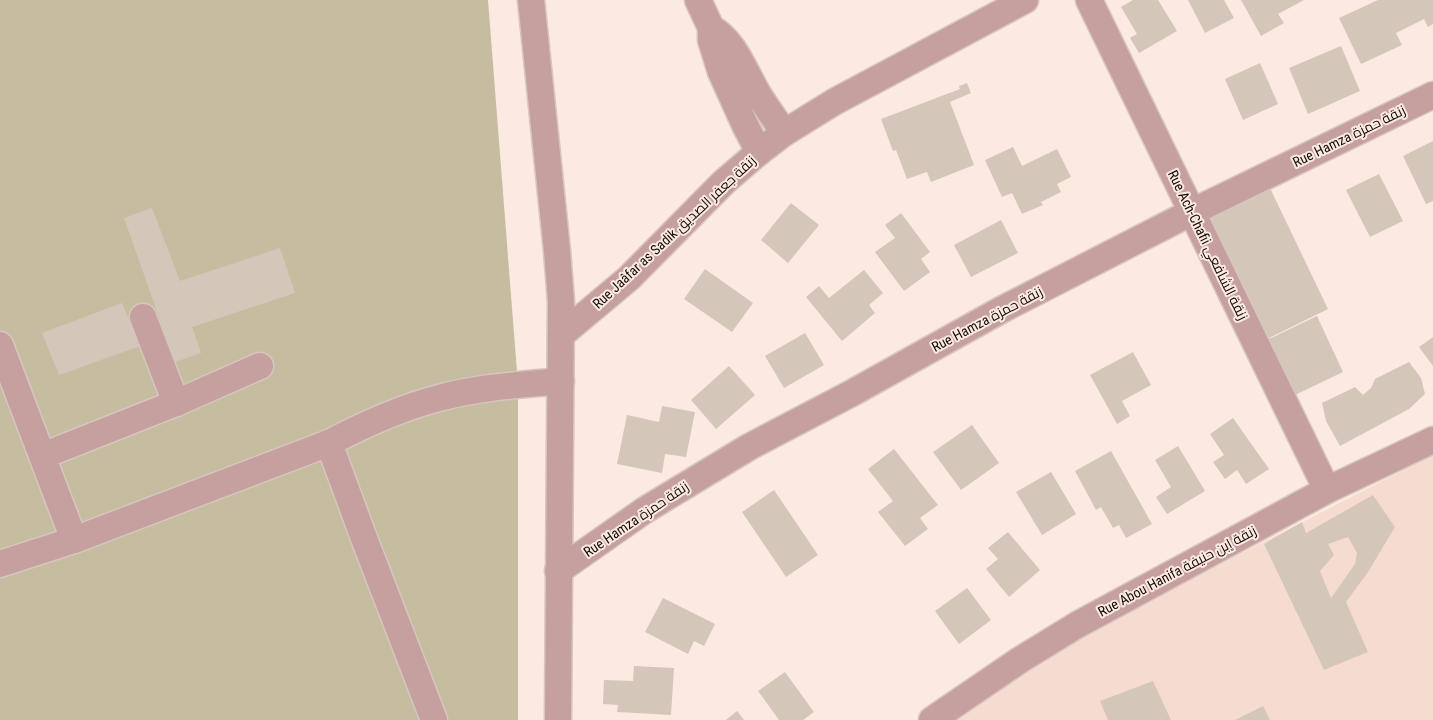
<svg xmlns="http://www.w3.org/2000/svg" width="1433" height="720" font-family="'Roboto Condensed',Cairo,sans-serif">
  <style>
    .built { fill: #f6dcd0 }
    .forest { fill: #c6bda0 }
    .building { fill: #d4c7ba; fill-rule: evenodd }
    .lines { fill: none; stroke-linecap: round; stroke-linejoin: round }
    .minor-casing { stroke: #d7c6bf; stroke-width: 29 }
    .minor { stroke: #c6a09f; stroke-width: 26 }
    .labels { text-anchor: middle; stroke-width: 4; stroke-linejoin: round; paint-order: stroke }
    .street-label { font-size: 14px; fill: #130d0a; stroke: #fce9e1 }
  </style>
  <rect width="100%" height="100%" fill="#fce9e1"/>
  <!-- built -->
  <path class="built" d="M1433,455V720H958L1081,636Z"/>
  <!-- forest -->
  <path class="forest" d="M0,0H488L518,385V720H0Z"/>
  <!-- building -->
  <g class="building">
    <path d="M1133,0H1158L1177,31L1139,53L1130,38L1137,34L1121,7Z"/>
    <path d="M1188,0H1224L1234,18L1205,33Z"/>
    <path d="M1241,0H1304L1278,14L1284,23L1261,36Z"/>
    <path d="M1378,0H1433V24L1428,27L1424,19L1396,33L1402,45L1361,64L1339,18Z"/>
    <path d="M1341,46L1360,91L1308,114L1289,68Z"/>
    <path d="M1260,63L1278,104L1243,120L1225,79Z"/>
    <path d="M967,83L971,93L950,102L974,165L931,182L927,172L907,179L896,150L893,151L881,119L960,89L959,86Z"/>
    <path d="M1433,141V201L1426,204L1403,156Z"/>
    <path d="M1013,147L1022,166L1057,149L1071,177L1057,184L1061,192L1041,202L1043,205L1022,214L1012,193L1002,197L985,160Z"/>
    <path d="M1379,174L1403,221L1370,237L1346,190Z"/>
    <path d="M1270,188L1328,309L1265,340L1207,218Z"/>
    <path d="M791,203L819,225L788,263L761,240Z"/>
    <path d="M152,208L180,281L280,248L295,293L192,327L201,353L175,362L124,218Z"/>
    <path d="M901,213L930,252L921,259L930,272L904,291L875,252L895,238L885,225Z"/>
    <path d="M1001,220L1018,253L971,277L954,245Z"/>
    <path d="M705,269L753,303L732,332L684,299Z"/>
    <path d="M864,270L883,293L869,305L875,313L842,341L806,297L819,286L829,298Z"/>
    <path d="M122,303L140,346L59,375L42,333Z"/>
    <path d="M1317,316L1343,372L1295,395L1269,339Z"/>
    <path d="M805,333L824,365L784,388L765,356Z"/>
    <path d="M1433,337V366L1419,347Z"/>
    <path d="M1133,352L1151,385L1122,401L1130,416L1117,424L1090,375Z"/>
    <path d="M1409,362L1421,378L1425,394L1409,409L1340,446L1326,421L1322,403L1355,387L1363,395L1371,388L1375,379Z"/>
    <path d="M729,366L755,395L716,429L691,400Z"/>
    <path d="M662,406L695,412L686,457L665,454L662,473L617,464L627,415L659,422Z"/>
    <path d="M1233,418L1269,469L1246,484L1237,470L1225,479L1213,462L1224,455L1210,434Z"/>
    <path d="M972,425L999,463L961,490L933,452Z"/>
    <path d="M1178,446L1205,491L1167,514L1156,497L1171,487L1155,460Z"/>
    <path d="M894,449L938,505L920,518L928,529L905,546L878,512L893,501L868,469Z"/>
    <path d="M1111,451L1152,524L1126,538L1119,525L1113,528L1101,507L1096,510L1075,471Z"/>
    <path d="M1051,472L1076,514L1042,535L1016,492Z"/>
    <path d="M774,490L818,555L786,577L742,512Z"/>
    <path d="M1373,495L1395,527L1368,572L1346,602L1368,652L1324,670L1264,544L1302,522L1306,533ZM1348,537L1357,553L1355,564L1331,598L1320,571L1334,555L1328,544Z"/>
    <path d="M1008,532L1040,570L1009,597L986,569L998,559L988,548Z"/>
    <path d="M967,588L991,620L959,644L935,611Z"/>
    <path d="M663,598L715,624L704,646L694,641L688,654L645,632Z"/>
    <path d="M634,666L674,668L671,715L617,712L618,705L603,704L604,680L633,681Z"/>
    <path d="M785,672L814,712L803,720H779L758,691Z"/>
    <path d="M1153,681L1171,720H1108L1100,701Z"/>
    <path d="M1263,706L1270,720H1235Z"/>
    <path d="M737,711L744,720H726Z"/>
  </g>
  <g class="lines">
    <!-- minor casing -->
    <g class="minor-casing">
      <g id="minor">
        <path d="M531,0L557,251L561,301L558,720"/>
        <path d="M698,0L711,28V40L721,72L745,125L759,152"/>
        <path d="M1089,0L1327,490"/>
        <path d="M711,28C734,40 745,72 758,94C766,107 776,120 784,133"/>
        <path d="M143,317L176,403"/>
        <path d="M561,335L629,278L724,182L759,152L784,133L834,102L1025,0"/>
        <path d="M0,345L74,540"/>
        <path d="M329,443L362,533L434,720"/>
        <path d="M42,456L176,403L260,366"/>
        <path d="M0,564L74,540L329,443C365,424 400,408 439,398C479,387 520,385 561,381"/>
        <path d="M558,571L645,510L749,447L852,393L1001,310L1192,212L1433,95"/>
        <path d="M932,720L1020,660L1077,625L1327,490L1433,440"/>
      </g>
    </g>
    <!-- minor -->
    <use href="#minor" class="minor"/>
  </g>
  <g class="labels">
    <!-- street labels -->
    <g class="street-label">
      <text transform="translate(1349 136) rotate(-26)" y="5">Rue Hamza زنقة حمزة</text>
      <text transform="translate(674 232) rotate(-43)" y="5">Rue Jaâfar as Sadik زنقة جعفر الصديق</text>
      <text transform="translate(1208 245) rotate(64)" y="5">Rue Ach-Chafii زنقة الشافعي</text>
      <text transform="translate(987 319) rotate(-28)" y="5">Rue Hamza زنقة حمزة</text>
      <text transform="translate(636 519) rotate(-34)" y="5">Rue Hamza زنقة حمزة</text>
      <text transform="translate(1177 571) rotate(-28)" y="5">Rue Abou Hanifa زنقة اٍبن حنيفة</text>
    </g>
  </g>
</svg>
